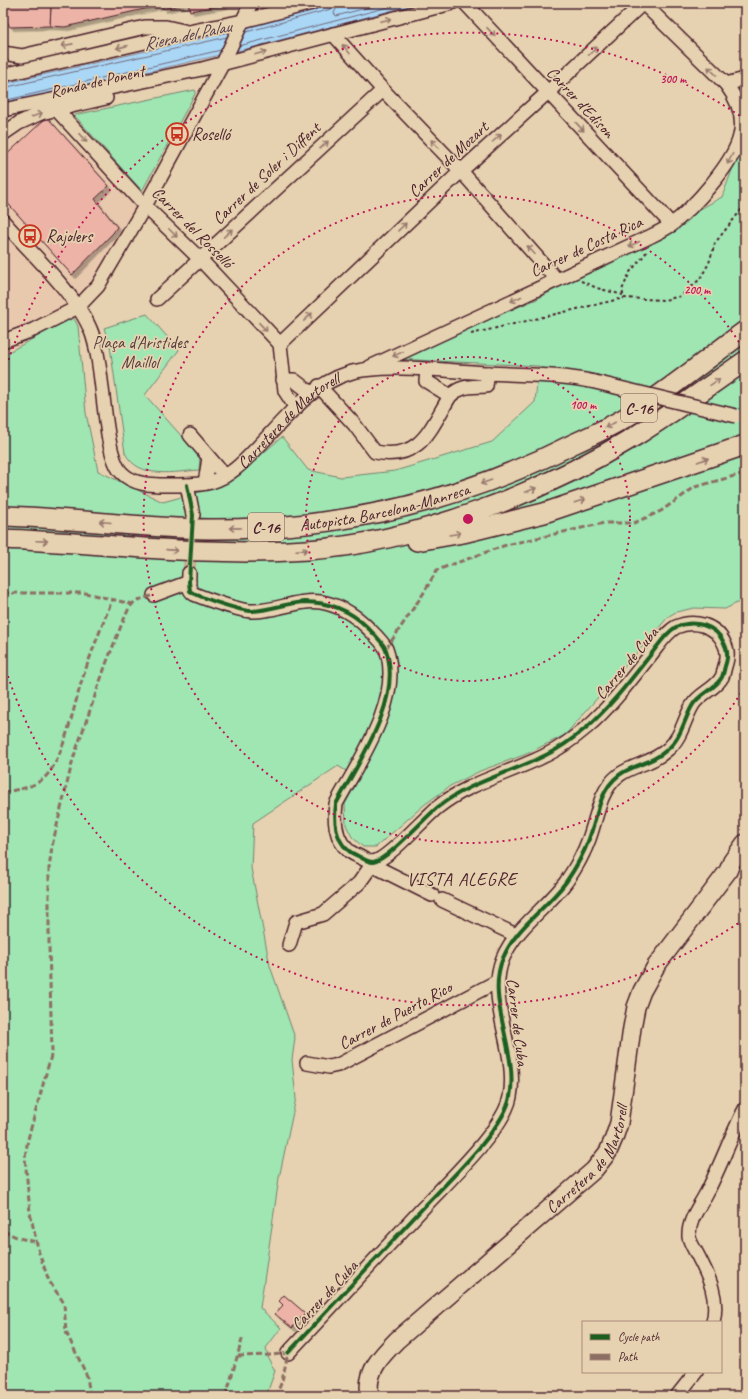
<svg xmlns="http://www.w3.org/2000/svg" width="748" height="1399" font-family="Caveat,sans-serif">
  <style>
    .built { fill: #e8c9ad }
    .green { fill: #9fe6b3; stroke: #74826f }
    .water { fill: #aad7f6; stroke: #848da5 }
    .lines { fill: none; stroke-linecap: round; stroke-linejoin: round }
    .shore { stroke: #70697c; stroke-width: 1 }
    .building { fill: #edb3a7; stroke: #4a1f2b; filter: url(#shadow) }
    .minor-tunnel { stroke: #c7ae95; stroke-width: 13; stroke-dasharray: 13 6; stroke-linecap: butt }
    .minor-casing { stroke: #4a1f2b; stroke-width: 16 }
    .major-casing { stroke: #4a1f2b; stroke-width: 20 }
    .highway-casing { stroke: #4a1f2b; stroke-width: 22 }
    .path { stroke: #4a1f2b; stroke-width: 2; stroke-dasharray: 3 3; stroke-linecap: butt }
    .minor { stroke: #e6d2b0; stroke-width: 13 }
    .major { stroke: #e6d2b0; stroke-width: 17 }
    .highway { stroke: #e6d2b0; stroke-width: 19 }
    .minor-bridge-casing { stroke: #4a1f2b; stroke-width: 16; stroke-linecap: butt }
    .minor-bridge { stroke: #e6d2b0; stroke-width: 13 }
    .quiet { stroke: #8d6e63; stroke-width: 3; stroke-dasharray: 6 3; stroke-linecap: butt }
    .cycleway-casing { stroke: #e6d2b0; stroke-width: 6 }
    .cycleway { stroke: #1b5e20; stroke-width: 4 }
    .oneway { stroke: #98786e }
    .ring { fill: none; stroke: #c2185b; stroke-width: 2; stroke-dasharray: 2 4 }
    .labels { text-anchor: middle; stroke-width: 3.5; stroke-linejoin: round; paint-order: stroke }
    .shield { fill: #e6d2b0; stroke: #795553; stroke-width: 1 }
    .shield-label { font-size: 16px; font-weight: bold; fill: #4a1f2b }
    .street-label { font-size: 17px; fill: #4a1f2b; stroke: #e6d2b0 }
    .poi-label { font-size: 17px; fill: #4a1f2b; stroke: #e6d2b0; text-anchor: start }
    .park-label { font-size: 17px; fill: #573d3f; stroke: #e6d2b0 }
    .water-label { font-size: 18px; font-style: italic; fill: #583b49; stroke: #e6d2b0 }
    .neighbourhood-label { font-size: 18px; letter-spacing: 1px; fill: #4a1f2b; stroke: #e6d2b0 }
    .centre { fill: #c2185b; stroke: #e6d2b0; stroke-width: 2 }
    .ring-label { font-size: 12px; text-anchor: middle; font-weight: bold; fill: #c2185b; stroke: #e6d2b0; stroke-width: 3.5; stroke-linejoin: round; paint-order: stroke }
  </style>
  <defs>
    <filter id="shadow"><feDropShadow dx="3.5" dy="3.5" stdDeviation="0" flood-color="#0004"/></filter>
  </defs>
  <rect width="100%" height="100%" fill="#e6d2b0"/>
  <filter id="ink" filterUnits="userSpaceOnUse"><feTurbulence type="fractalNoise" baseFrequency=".025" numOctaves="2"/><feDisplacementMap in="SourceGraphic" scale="8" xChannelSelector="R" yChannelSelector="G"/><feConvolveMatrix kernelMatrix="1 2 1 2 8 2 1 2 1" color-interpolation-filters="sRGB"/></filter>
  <g filter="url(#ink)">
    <!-- built -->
    <path class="built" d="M48,109L47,117L141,207L73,317L3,355V145Z"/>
    <!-- green -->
    <g class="green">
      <path d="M195,90L196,92L142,191L74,115Z"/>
      <path d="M745,135V599L725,609L694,608L676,612L669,616L565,735L524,755L480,771L450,786L424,805L376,847H363L352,837L346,825L345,804L359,779L338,766L253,823L251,868L270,966L295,1038L292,1060L296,1098L279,1178L260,1308L281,1328L266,1348L269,1360L275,1371L266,1396H3V355L73,317L78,326L86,413L98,471L163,502L218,487L236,476L282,437L308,470L341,477L395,471L492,442L535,402L539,366L395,359L537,299L722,197Z"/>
      <path d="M147,314L179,350L145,395L200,457L199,470C174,472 139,480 125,453L110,346L104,328Z"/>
    </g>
    <!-- water -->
    <path class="water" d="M337,3H420L250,48L3,105V84L216,35Z"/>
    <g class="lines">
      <!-- shore -->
      <g class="shore">
        <path d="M339,3L334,13L336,16L385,3"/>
        <path d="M246,32L331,9L334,3"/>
        <path d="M239,46L404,3"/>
        <path d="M3,88L227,37"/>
        <path d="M3,101L221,50"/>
      </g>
    </g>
    <!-- building -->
    <g class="building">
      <path d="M5,3H53L58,5H4Z"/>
      <path d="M59,3H224V5L190,11L188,3L163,9L162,5L65,27L50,26L51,5H58Z"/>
      <path d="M4,5H51L50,26L10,27L3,15Z"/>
      <path d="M47,117L109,186L95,199L117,227L113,233L72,275L3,198V168L6,166L3,163V158Z"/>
      <path d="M284,1295L305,1313L292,1328L275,1314L283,1305L279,1301Z"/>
    </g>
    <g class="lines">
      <!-- minor-tunnel -->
      <path class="minor-tunnel" d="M189,573L193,521"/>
      <!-- minor casing -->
      <g class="minor-casing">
        <g id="minor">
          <path d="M465,3L672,225"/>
          <path d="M643,3L726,84L745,79"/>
          <path d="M333,34L383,90L461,171L557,280"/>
          <path d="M3,53L22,56L145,27H166L184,31"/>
          <path d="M3,75L188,32L243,21L312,3"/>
          <path d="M56,109L145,206L200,259L280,344L285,391L296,408"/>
          <path d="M3,110L202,69L452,3"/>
          <path d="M3,134L19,123L41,113L106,98"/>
          <path id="s1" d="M3,221C29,251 77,295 91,331C105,365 102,451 121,472C133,485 151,485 167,485C181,485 197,486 211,482C229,477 244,462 256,449C284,420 310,385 349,373C383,363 448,371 486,373C522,375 560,374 595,382"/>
          <path d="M157,299L383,90"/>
          <path d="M3,341L33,330L78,307L98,286L145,206L223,63L251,3"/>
          <path d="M280,344L461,171L548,92L643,3"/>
          <path d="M370,367L647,238C655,234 664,230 671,225C693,208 734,163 740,136C745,117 737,99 726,84"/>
          <path d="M427,370L426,381L450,396"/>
          <path d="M283,380H294L311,393"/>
          <path d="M319,386L354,424L375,452C421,461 430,429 450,396C461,385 471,387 486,386L488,373"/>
          <path d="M190,435L225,476"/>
          <path d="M205,483L209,458"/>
          <path d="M187,485L193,515"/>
          <path d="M189,573C189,582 187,589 194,594C206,599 240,611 252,611C274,612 297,599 321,602C339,605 356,616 368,628C374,634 383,642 386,649C404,698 358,763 336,804C334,819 335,839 348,850C351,853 356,855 360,857C364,859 368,862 373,862C388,860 424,818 438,807C469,782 511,773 546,755C561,748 574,738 587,727C610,707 629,682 648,658C656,649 665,633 676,627C694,619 716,625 724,643C728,650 728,656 726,663C724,668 724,673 722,677C715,690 699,693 692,706C684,720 681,738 668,749C644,771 618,761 602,798C597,811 594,825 589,839C584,853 575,869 566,882C546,909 516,927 503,958C485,1000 519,1051 510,1097C504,1129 447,1182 423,1208C378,1256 333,1304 288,1353"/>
          <path d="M154,595L189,582"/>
          <path d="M372,865L432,895"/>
          <path d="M442,900L516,935"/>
          <path d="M289,945L296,922L323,914L359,883L374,862"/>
          <path d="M307,1063L329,1067L338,1065L496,982"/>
          <path d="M713,1322C719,1298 709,1277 698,1256C695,1250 690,1243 689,1237C688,1220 700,1206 707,1192C721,1165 731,1136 745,1109"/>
          <path d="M677,1396L696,1372"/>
        </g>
      </g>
      <!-- major casing -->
      <g class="major-casing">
        <g id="major">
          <path id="s2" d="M370,1396C365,1372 381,1356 397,1340L594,1170L608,1152L614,1138L619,1123L632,1028L636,1007L642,991L656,966L728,871L732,861L745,843"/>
        </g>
      </g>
      <!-- highway casing -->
      <g class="highway-casing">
        <g id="highway">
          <path id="s3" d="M3,516C72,518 140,528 209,529C338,530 459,502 573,444C593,435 614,425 633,413C672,388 708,358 745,331"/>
          <path d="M3,539C105,543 205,557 307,550C416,543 544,492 637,435C674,412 709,386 745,361"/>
          <path d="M417,541L463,533L544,513L745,445"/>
        </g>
      </g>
      <!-- path -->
      <g class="path">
        <path d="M645,252L646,253L630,272L622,290L624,298L664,300L681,296L700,279L709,263L715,243L745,205"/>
        <path d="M581,281L597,288L623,295"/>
        <path d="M471,334L624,298"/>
      </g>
      <!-- minor -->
      <use href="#minor" class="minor"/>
      <!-- major -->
      <use href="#major" class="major"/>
      <!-- highway -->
      <use href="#highway" class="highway"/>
      <!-- minor-bridge casing -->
      <g class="minor-bridge-casing">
        <path id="minor-bridge" d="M595,382L736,416"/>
      </g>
      <!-- minor-bridge -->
      <use href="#minor-bridge" class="minor-bridge"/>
      <!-- quiet -->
      <g class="quiet">
        <path d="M3,593H85L132,604"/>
        <path d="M386,649L423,594L437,570L506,545L604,523H634L661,511L695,487L745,473"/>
        <path d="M3,792C17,790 31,788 43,779C63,763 74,705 82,680C91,653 102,626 112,600"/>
        <path d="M3,1231L19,1238L37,1242"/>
        <path d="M238,1356L272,1355L288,1353L282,1381L276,1396"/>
        <path d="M90,1396L87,1376L66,1332L64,1303L49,1281L39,1253L30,1213L25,1157L28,1139L52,1052L49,946V869L52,846L73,759L106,664L121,626L129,608L135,601L154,595"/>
        <path d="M226,1396L243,1336"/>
      </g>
      <!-- cycleway casing -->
      <g class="cycleway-casing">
        <path id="cycleway" d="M187,485L193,515L189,582L190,591C198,597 243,612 253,611C270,610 287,603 304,602C328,602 350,610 367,627C373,633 383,642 386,650C403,700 359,761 336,804C334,819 335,839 348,850C351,853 356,855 360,857C364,859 368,862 373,862C388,860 424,818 438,807C469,782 511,773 546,755C561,748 574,738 587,727C610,707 629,682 648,658C656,649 665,633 676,627C694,619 716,625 724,643C728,650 728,656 726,663C724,668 724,673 722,677C715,690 699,693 692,706C684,720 681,738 668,749C644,771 618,761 602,798C597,811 594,825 589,839C584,853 575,869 566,882C546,909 516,927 503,958C485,1000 519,1051 510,1097C504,1129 447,1182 423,1208C378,1256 333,1304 288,1353"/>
      </g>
      <!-- cycleway -->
      <use href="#cycleway" class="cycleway"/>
    </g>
    <!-- one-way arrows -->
    <defs><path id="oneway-shaft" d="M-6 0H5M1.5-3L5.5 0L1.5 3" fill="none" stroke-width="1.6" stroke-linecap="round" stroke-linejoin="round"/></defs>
    <g class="oneway">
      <use href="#oneway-shaft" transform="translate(386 20) rotate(-14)"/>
      <use href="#oneway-shaft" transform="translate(491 32) rotate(47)"/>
      <use href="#oneway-shaft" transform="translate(67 45) rotate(169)"/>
      <use href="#oneway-shaft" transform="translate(122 47) rotate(167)"/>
      <use href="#oneway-shaft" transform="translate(346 49) rotate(-131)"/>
      <use href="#oneway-shaft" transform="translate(593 51) rotate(-43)"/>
      <use href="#oneway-shaft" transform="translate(261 53) rotate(-15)"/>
      <use href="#oneway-shaft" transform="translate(712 71) rotate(-136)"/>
      <use href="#oneway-shaft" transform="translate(37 115) rotate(-22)"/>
      <use href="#oneway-shaft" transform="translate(580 127) rotate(47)"/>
      <use href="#oneway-shaft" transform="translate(83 138) rotate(47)"/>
      <use href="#oneway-shaft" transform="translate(497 138) rotate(-42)"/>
      <use href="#oneway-shaft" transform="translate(435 144) rotate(-134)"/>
      <use href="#oneway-shaft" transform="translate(324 145) rotate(-43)"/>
      <use href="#oneway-shaft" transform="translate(730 159) rotate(117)"/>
      <use href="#oneway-shaft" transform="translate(402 227) rotate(-44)"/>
      <use href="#oneway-shaft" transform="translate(173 233) rotate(45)"/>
      <use href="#oneway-shaft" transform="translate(228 233) rotate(-43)"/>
      <use href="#oneway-shaft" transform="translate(634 244) rotate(155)"/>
      <use href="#oneway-shaft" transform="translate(531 250) rotate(-132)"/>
      <use href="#oneway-shaft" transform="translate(516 299) rotate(155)"/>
      <use href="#oneway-shaft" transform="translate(308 317) rotate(-44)"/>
      <use href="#oneway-shaft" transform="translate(263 327) rotate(47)"/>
      <use href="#oneway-shaft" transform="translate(398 354) rotate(155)"/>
      <use href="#oneway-shaft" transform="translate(715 382) rotate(-34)"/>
      <use href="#oneway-shaft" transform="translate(610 425) rotate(152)"/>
      <use href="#oneway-shaft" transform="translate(703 460) rotate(-19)"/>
      <use href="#oneway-shaft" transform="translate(486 482) rotate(160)"/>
      <use href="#oneway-shaft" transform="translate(531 490) rotate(-22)"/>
      <use href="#oneway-shaft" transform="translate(580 501) rotate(-18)"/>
      <use href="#oneway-shaft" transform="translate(105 522) rotate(-175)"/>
      <use href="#oneway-shaft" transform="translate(235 528) rotate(179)"/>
      <use href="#oneway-shaft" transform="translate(455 534) rotate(-9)"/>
      <use href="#oneway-shaft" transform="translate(42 541) rotate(2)"/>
      <use href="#oneway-shaft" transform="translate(172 550) rotate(4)"/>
      <use href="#oneway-shaft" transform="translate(302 550) rotate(-2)"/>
    </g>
  </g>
  <!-- distance rings -->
  <g class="ring">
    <circle cx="468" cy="519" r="162"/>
    <path d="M744 688A324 324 0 1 1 744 350"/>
    <path d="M743 920A486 486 0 0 1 3 661M3 377A486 486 0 0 1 743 118"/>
  </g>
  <!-- icons -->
  <defs>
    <g id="bus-ring" transform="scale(1.15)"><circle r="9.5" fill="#e6d2b0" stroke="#c8321e" stroke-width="1.5"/><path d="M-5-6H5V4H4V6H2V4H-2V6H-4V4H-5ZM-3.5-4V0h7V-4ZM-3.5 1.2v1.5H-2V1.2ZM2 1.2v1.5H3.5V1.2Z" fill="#c8321e"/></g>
  </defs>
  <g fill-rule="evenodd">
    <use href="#bus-ring" x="177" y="134"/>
    <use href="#bus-ring" x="30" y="236"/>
  </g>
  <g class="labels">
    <!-- shield labels -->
    <g class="shield">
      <rect x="621" y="394" width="36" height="28" rx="3"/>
      <rect x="248" y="513" width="36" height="28" rx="3"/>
    </g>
    <g class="shield-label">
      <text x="639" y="414">C-16</text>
      <text x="266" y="533">C-16</text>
    </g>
    <!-- street labels -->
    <g class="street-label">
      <text transform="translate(97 81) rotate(-13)" y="6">Ronda de Ponent</text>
      <text transform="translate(581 102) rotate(47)" y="6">Carrer d'Edison</text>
      <text transform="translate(448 159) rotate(-43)" y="6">Carrer de Mozart</text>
      <text transform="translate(266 173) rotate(-43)" y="6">Carrer de Soler i Diffent</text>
      <text transform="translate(193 227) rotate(45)" y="6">Carrer del Rosselló</text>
      <text transform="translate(586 246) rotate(-25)" y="6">Carrer de Costa Rica</text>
      <text dy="6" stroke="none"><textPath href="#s1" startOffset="480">Carretera de Martorell</textPath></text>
      <text dy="6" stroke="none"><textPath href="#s3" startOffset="384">Autopista Barcelona-Manresa</textPath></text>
      <text transform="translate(626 663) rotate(-50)" y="6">Carrer de Cuba</text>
      <text transform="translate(395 1015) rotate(-28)" y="6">Carrer de Puerto Rico</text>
      <text transform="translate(518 1022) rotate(83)" y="6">Carrer de Cuba</text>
      <text dy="6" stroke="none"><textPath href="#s2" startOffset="331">Carretera de Martorell</textPath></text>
      <text transform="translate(324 1295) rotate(-47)" y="6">Carrer de Cuba</text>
    </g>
    <!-- poi labels -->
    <g class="poi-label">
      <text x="192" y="140">Roselló</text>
      <text x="46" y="242">Rajolers</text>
    </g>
    <!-- park labels -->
    <g class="park-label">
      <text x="140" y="348">Plaça d'Aristides<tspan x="140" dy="20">Maillol</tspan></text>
    </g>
    <!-- water labels -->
    <g class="water-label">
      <text transform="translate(187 35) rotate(-12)" y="6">Riera del Palau</text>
    </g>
    <!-- neighbourhood labels -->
    <g class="neighbourhood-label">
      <text x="462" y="885">VISTA ALEGRE</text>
    </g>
  </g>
  <circle cx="468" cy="519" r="6" class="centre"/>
  <g class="ring-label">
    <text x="673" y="83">300 m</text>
    <text x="697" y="294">200 m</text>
    <text x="583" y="409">100 m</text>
  </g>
  <!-- margin -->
  <rect width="748" height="1399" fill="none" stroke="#e6d2b0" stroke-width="16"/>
  <rect x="8" y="8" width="732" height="1383" fill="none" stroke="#4a1f2b" stroke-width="1.5" filter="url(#ink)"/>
  <!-- legend -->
  <rect x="582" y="1321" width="140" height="52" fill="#e6d2b0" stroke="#a88a7b"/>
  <rect x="590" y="1334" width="20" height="6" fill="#1b5e20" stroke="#a88a7b"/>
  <text x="618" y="1341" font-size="12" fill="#4a1f2b">Cycle path</text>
  <rect x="590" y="1354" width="20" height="6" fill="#8d6e63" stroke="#a88a7b"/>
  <text x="618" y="1361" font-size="12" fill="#4a1f2b">Path</text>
</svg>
